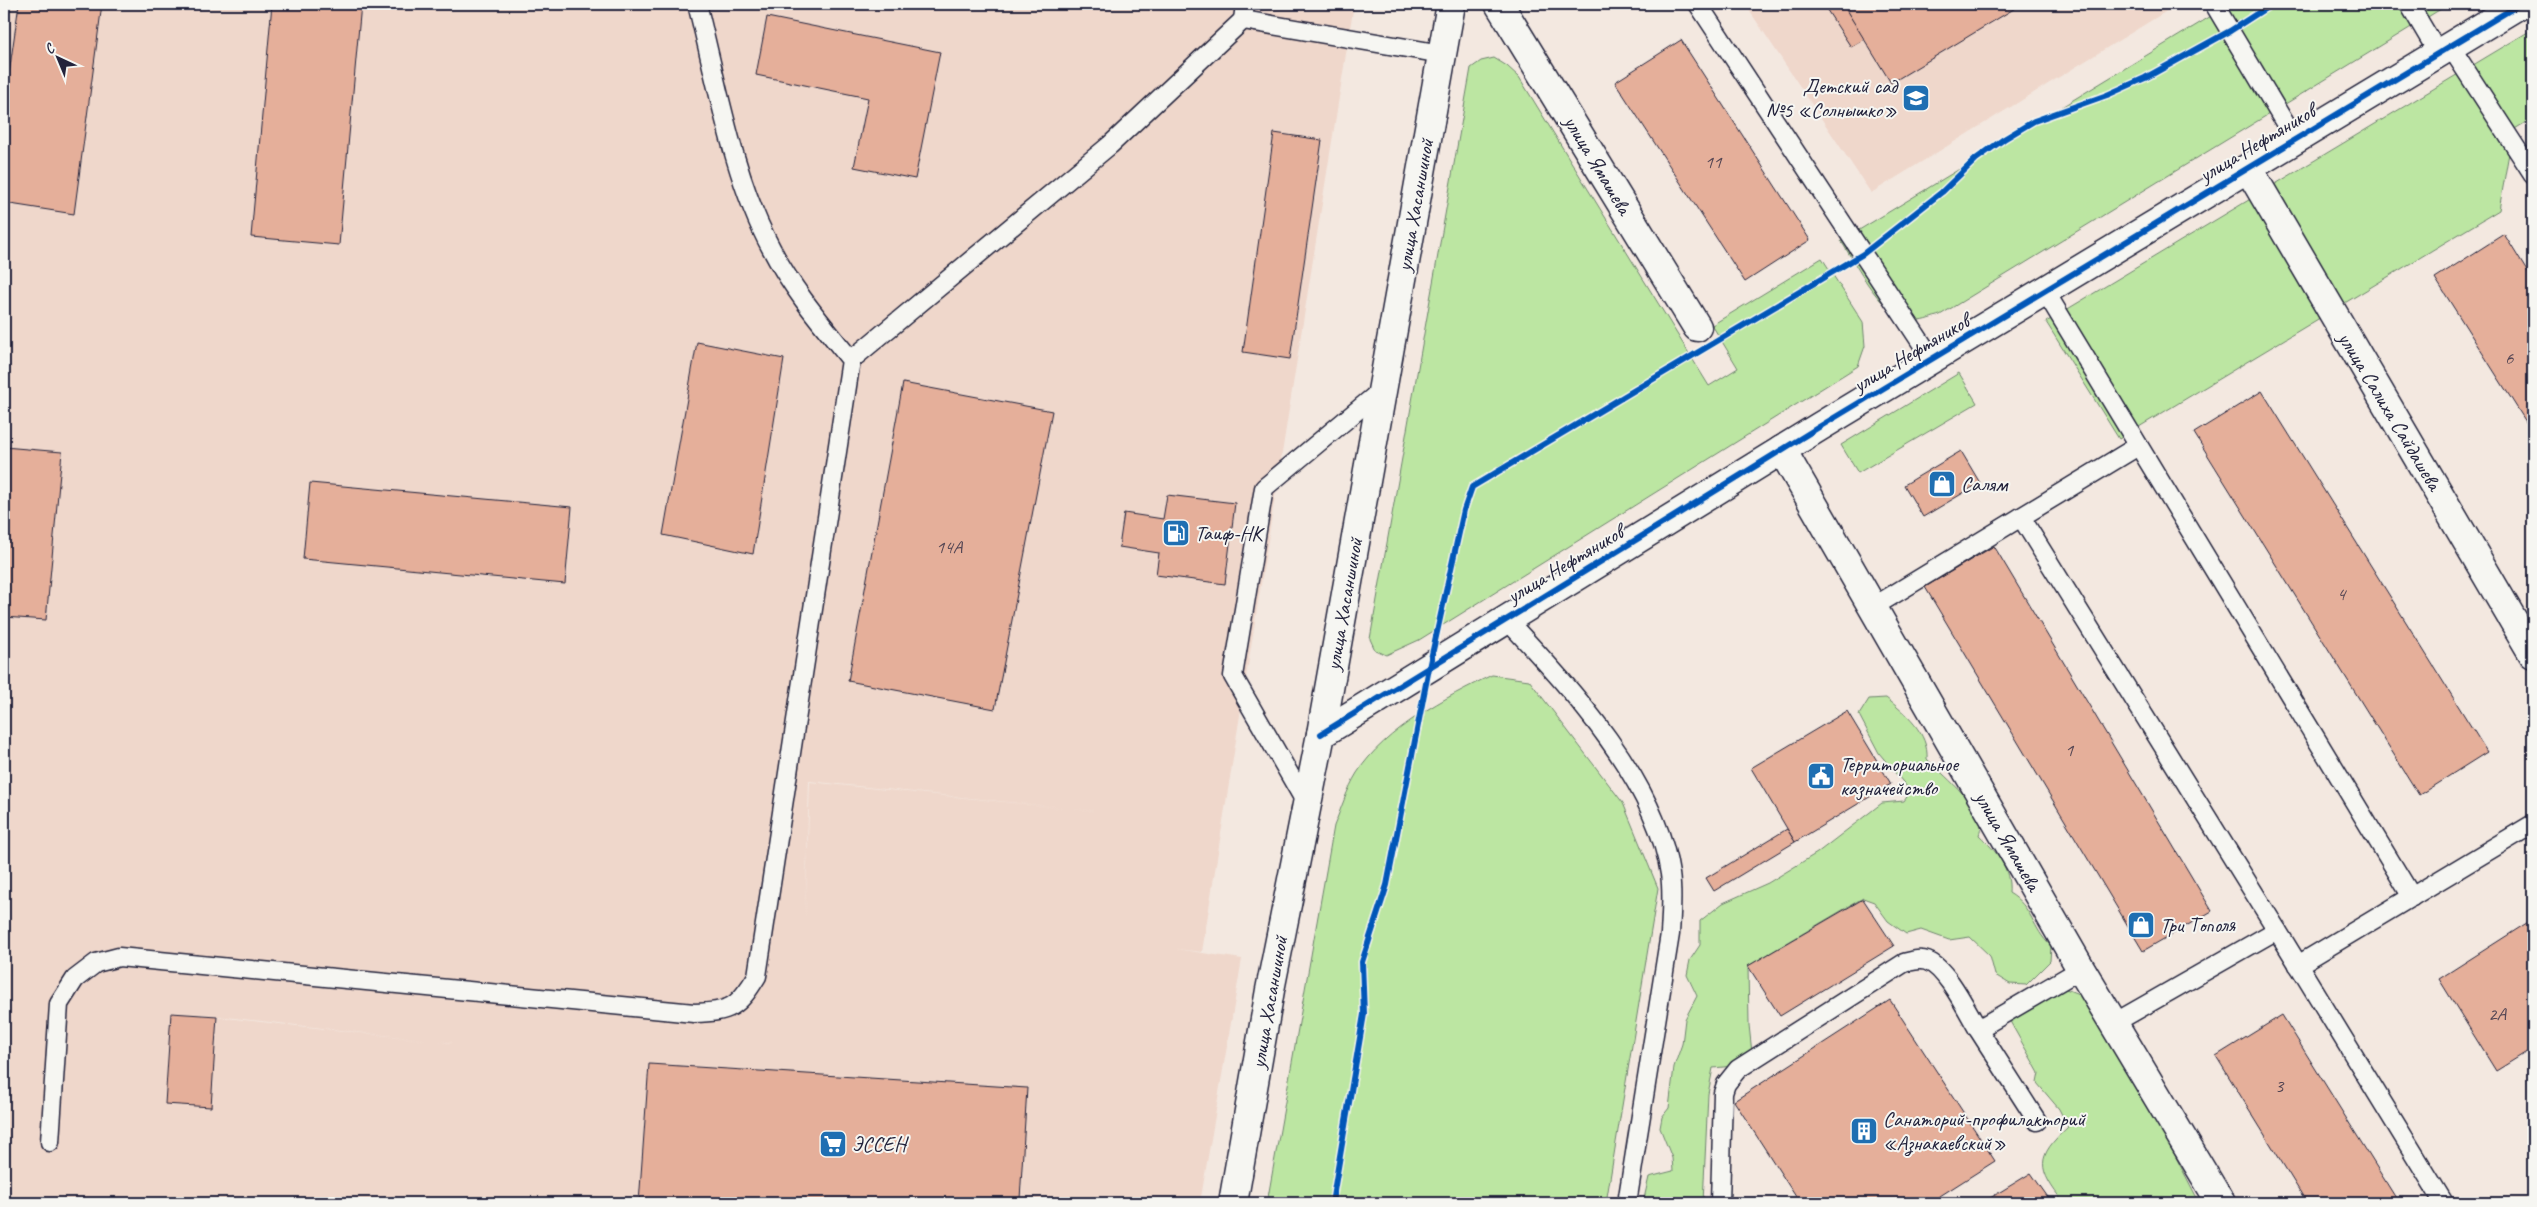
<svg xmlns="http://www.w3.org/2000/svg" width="2537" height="1207" font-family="Caveat,sans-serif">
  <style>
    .built { fill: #efd7cb; fill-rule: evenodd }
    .green { fill: #bce6a2; stroke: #6f846e }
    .building { fill: #e5af9a; stroke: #22223b }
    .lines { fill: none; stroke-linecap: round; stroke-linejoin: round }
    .lane-casing { stroke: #22223b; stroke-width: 21 }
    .street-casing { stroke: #22223b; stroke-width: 31 }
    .secondary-casing { stroke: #22223b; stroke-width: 31 }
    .lane { stroke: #f6f6f2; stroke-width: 18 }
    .street { stroke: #f6f6f2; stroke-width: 28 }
    .secondary { stroke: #f6f6f2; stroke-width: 28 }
    .cycleway-casing { stroke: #f6f6f2; stroke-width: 9 }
    .cycleway { stroke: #0057b8; stroke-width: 6 }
    .labels { text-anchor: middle; stroke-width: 4; stroke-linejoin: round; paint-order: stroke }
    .number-label { font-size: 19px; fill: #534553 }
    .poi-label { font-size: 21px; fill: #22223b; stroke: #f6f6f2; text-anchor: start }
    .street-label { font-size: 21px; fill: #22223b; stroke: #f6f6f2 }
  </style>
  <rect width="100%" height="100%" fill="#f3e8e0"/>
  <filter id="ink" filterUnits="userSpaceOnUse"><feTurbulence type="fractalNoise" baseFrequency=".02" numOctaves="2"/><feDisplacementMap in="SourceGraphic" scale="10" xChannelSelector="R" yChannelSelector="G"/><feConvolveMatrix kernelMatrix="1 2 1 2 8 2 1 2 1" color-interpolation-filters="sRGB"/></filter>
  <g filter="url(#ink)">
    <!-- built -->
    <g class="built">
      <path d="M4,4H1354L1202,952L1176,949L1242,959L1200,1203H4ZM809,781L1092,811H1093L810,782L805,920ZM199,1014L452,1043H453L199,1015Z"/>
      <path d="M1745,4H2178L1871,193Z"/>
    </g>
    <!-- green -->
    <g class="green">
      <path d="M2231,4H2449L1940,315C1933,317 1924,321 1917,321C1882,320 1858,267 1841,241Z"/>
      <path d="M2533,29V118L2513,130L2499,210L2119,439L2046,322Z"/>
      <path d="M1494,58L1507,66L1519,77L1709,386L1738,368L1712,325L1822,258L1863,322L1865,346L1858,366L1419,640L1386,655L1375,650L1370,639L1471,68L1481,61Z"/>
      <path d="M1959,373L1977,403L1858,473L1841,445Z"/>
      <path d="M1492,675L1529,680L1623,803L1658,888L1606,1203H1267L1334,826C1341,809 1347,789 1357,773C1385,729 1446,697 1492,675Z"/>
      <path d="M1886,698C1905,713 1929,733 1927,759C1941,773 1978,803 1981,823C1981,827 1980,832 1979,835C1997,852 2011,868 2009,893C2033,907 2032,929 2051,946L2050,961L2026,985L2010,984L1995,975L1990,956L1970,937L1949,940L1921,930L1906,934L1888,921L1874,902L1863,898L1748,966L1749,1025L1752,1053L1734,1066L1713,1068L1708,1094L1703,1203H1643L1649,1177L1673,1171L1672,1158L1660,1128L1662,1117L1669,1108L1674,1067L1682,1044L1685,1019L1697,996L1687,975L1690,960L1700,945V921L1723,903L1768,883L1817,853L1882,803L1904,801L1909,794L1907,787L1879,753L1859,715L1869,699Z"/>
      <path d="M2054,989H2066L2081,995L2136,1074L2135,1088L2167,1127L2169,1144L2196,1196L2205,1203H2064C2037,1169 2035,1157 2068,1127L2059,1109L2037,1083L2039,1073L2007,1016Z"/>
    </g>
    <!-- building -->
    <g class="building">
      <path d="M19,4H102L74,214L4,203V108Z"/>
      <path d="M272,4H361L339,245L251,237Z"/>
      <path d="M1823,4H1853L1845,8L1865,39L1851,47Z"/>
      <path d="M1853,4H2022L1891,83L1845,8Z"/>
      <path d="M767,17L940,52L915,179L854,167L868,98L756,75Z"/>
      <path d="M1681,40L1810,240L1745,282L1615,82Z"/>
      <path d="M1274,133L1322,140L1290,359L1243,352Z"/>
      <path d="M2504,234L2533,281V433L2435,278Z"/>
      <path d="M697,342L784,359L753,554L663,535Z"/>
      <path d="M903,383L1052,411L995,709L848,681Z"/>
      <path d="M2262,391L2487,752L2419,795L2194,433Z"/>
      <path d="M4,447L62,452L46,620L4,617Z"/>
      <path d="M1961,451L1980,483L1923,517L1904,485Z"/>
      <path d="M310,483L572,507L565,584L303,559Z"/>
      <path d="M1167,495L1235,503L1225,584L1156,575L1159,553L1119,547L1124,513L1163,519Z"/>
      <path d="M1994,546L2212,911L2143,951L1925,587Z"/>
      <path d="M1847,711L1891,784L1795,842L1751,768Z"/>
      <path d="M1787,829L1795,842L1714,891L1706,878Z"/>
      <path d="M1863,899L1894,946L1780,1016L1748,966Z"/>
      <path d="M2533,919V1048L2496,1071L2439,979Z"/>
      <path d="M1890,1000L1995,1161L1929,1203H1800L1734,1101Z"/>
      <path d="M171,1013L217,1016L211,1107L165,1104Z"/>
      <path d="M2282,1015L2343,1113L2399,1203H2307L2216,1056Z"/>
      <path d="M649,1064L1027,1088L1020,1199L1046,1201V1203H639Z"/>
      <path d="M2031,1173L2052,1203H1982Z"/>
    </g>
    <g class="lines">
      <!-- lane casing -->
      <g class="lane-casing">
        <g id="lane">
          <path d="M1245,4L1243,20L1442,54"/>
          <path d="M1698,4L1932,359"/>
          <path d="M2214,4L2295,140"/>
          <path d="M2409,4L2438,53"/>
          <path d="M2450,46L2533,174"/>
          <path d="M2045,291L2412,897"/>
          <path d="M851,360L1110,145L1243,20"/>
          <path d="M2138,446L2021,517L2277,930"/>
          <path d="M1873,607L2021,517"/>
          <path d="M1506,619C1569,687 1656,779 1670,874C1673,894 1671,914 1670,934L1627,1203"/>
          <path d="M1306,803L1233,676L1264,488L1383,389"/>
          <path d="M2298,965L2533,824"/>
          <path d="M2114,1023L2277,930L2444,1203"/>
          <path d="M1978,1029L2037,1121"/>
          <path d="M50,1142L59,1004L75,979L96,963L119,957L694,1013C731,1012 738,1007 757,976L851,360C822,324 792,289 771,248C733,178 717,82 697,4"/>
          <path d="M1720,1203L1723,1093L1726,1084L1738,1069L1904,963C1912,961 1919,958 1927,961C1947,968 1967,1011 1978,1029L2081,969"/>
        </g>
      </g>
      <!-- street casing -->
      <g class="street-casing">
        <g id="street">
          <path d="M1499,4L1697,327"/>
          <path d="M2248,168L2533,654"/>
          <path d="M1782,450L2081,969L2221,1203"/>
          <path d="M1321,734L1451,4"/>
        </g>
      </g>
      <!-- secondary casing -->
      <g class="secondary-casing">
        <path id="secondary" d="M1233,1203L1270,990L1321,734L1819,427L2520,4"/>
      </g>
      <!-- lane -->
      <use href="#lane" class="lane"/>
      <!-- street -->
      <use href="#street" class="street"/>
      <!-- secondary -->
      <use href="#secondary" class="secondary"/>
      <!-- cycleway casing -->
      <g class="cycleway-casing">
        <g id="cycleway">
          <path d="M1321,734L1819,427L2520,4"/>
          <path d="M1332,1203L1364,1014L1362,962L1387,885L1429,668L1464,510L1472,487L1863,254L1942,192L1976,159L2004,139L2034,121L2107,95L2145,78L2230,31L2272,4"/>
        </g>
      </g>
      <!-- cycleway -->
      <use href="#cycleway" class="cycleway"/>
    </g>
  </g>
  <!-- icons -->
  <defs>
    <g id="school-square" transform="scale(1.4375)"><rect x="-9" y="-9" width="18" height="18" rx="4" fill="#1f6fb2" stroke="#f6f6f2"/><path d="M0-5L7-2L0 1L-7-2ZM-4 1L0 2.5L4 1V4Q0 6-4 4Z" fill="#fff"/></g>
    <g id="shop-square" transform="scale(1.4375)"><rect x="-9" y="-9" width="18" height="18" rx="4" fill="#1f6fb2" stroke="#f6f6f2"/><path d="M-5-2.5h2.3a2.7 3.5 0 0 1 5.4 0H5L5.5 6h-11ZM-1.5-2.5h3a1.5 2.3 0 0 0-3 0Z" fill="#fff"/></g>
    <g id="fuel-square" transform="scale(1.4375)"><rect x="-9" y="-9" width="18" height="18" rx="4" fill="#1f6fb2" stroke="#f6f6f2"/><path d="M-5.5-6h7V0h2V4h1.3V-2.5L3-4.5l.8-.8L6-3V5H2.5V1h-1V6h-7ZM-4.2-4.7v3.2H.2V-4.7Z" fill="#fff"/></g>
    <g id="civic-square" transform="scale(1.4375)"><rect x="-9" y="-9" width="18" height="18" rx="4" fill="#1f6fb2" stroke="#f6f6f2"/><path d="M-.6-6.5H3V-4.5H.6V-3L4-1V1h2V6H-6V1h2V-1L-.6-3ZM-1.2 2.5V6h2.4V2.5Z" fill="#fff"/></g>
    <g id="building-square" transform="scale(1.4375)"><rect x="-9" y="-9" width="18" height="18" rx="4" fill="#1f6fb2" stroke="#f6f6f2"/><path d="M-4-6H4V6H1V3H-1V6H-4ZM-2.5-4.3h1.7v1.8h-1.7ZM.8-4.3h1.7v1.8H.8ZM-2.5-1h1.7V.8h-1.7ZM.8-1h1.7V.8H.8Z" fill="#fff"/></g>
    <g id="supermarket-square" transform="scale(1.4375)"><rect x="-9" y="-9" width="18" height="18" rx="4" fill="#1f6fb2" stroke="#f6f6f2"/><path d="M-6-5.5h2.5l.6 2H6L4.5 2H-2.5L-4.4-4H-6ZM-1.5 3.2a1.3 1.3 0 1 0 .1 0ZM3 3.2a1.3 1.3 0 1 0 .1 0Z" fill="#fff"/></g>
  </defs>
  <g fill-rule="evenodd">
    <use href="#school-square" x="1916" y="98"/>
    <use href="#shop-square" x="1942" y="484"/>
    <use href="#fuel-square" x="1176" y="533"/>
    <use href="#civic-square" x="1821" y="776"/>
    <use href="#shop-square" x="2141" y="925"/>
    <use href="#building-square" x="1864" y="1131"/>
    <use href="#supermarket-square" x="833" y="1144"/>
  </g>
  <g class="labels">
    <!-- number labels -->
    <g class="number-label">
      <text x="1713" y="168">11</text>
      <text x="2509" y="364">6</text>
      <text x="949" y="553">14А</text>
      <text x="2341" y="600">4</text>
      <text x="2069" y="756">1</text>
      <text x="2497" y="1020">2А</text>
      <text x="2279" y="1092">3</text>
    </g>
    <!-- poi labels -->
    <g class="poi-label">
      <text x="1897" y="93" text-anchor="end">Детский сад<tspan x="1897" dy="24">№5 «Солнышко»</tspan></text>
      <text x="1961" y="491">Салям</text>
      <text x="1195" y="540">Таиф-НК</text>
      <text x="1840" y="771">Территориальное<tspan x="1840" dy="24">казначейство</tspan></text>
      <text x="2160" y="932">Три Тополя</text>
      <text x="1883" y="1126">Санаторий-профилакторий<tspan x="1883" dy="24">«Азнакаевский»</tspan></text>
      <text x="852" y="1151">ЭССЕН</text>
    </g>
    <!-- street labels -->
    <g class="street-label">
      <text transform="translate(2257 143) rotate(-31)" y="7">улица Нефтяников</text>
      <text transform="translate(1598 165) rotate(59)" y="7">улица Ямашева</text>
      <text transform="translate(1415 205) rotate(-80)" y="7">улица Хасаншиной</text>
      <text transform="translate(1911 353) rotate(-31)" y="7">улица Нефтяников</text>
      <text transform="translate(2390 411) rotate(59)" y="7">улица Салиха Сайдашева</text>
      <text transform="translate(1565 564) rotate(-31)" y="7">улица Нефтяников</text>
      <text transform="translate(1344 604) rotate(-80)" y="7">улица Хасаншиной</text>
      <text transform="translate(2008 841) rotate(60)" y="7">улица Ямашева</text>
      <text transform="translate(1269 1002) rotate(-80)" y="7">улица Хасаншиной</text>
    </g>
  </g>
  <!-- margin -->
  <rect width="2537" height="1207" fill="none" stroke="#f6f6f2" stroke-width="20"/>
  <rect x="10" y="10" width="2517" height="1187" fill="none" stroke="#22223b" stroke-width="2" filter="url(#ink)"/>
  <!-- north arrow -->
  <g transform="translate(58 58) rotate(316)" stroke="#f6f6f2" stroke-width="4" paint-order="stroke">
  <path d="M0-4L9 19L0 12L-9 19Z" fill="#22223b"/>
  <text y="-8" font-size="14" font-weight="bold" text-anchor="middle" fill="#22223b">С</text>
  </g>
</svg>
